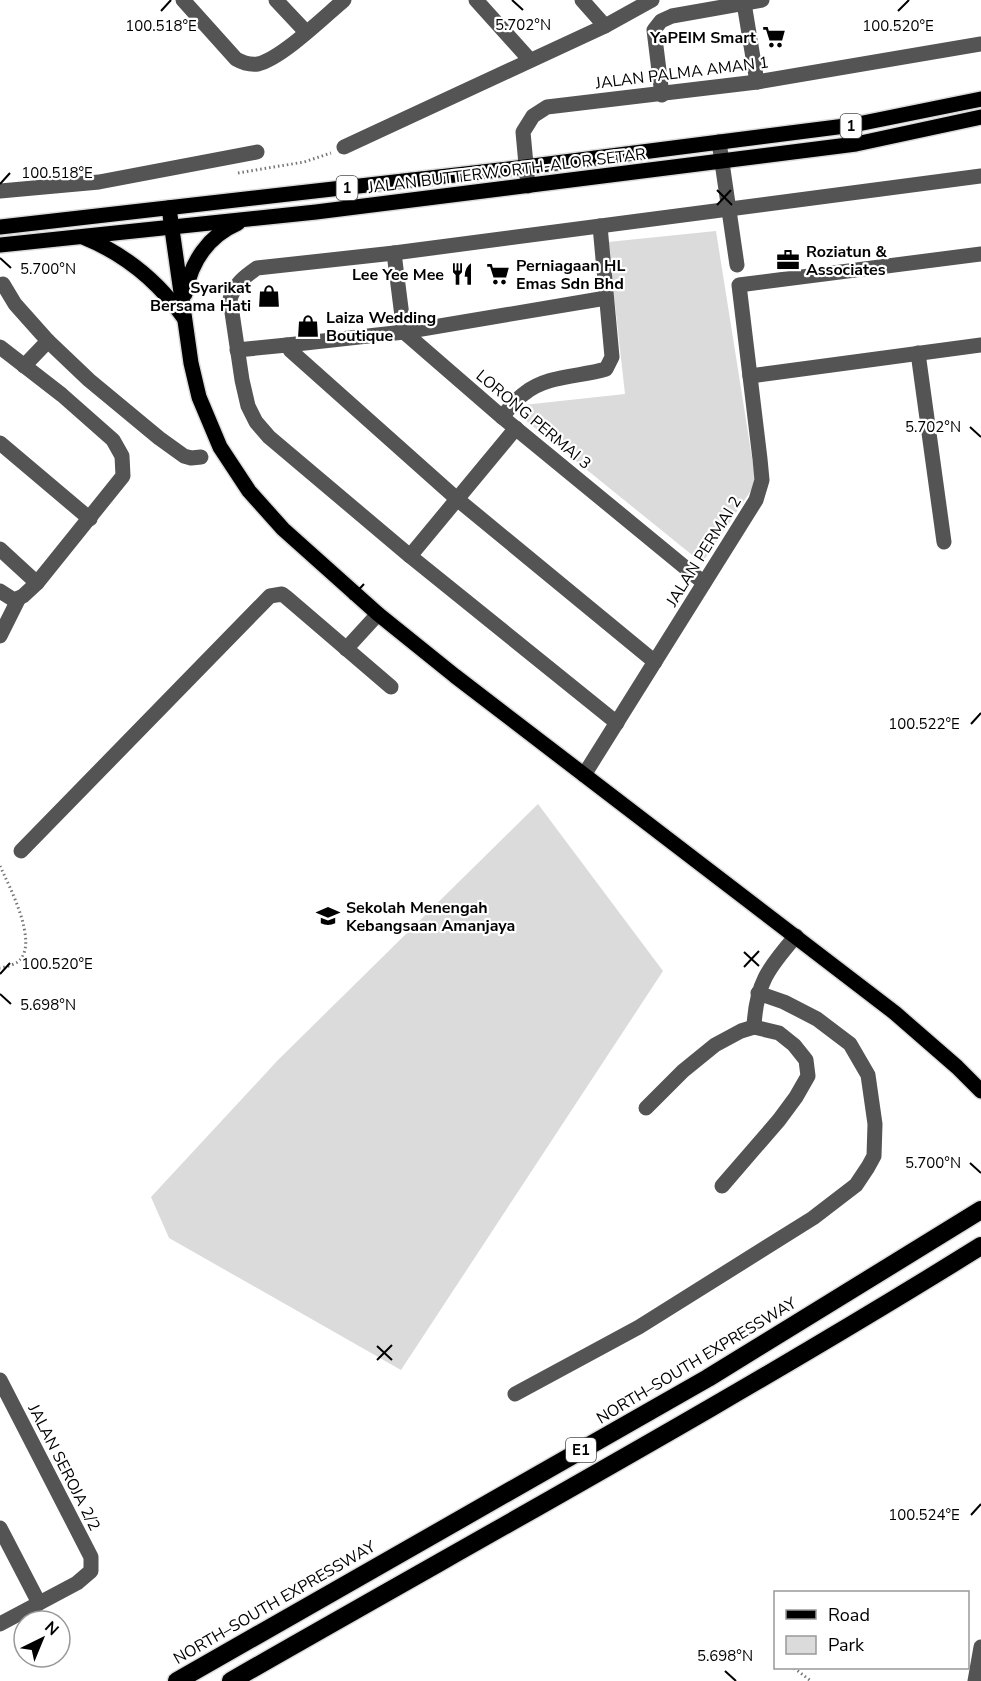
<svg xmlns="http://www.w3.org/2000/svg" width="981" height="1681" font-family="'Nunito Sans',sans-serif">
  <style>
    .green { fill: #dbdbdb }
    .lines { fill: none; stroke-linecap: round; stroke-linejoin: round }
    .major-casing { stroke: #dbdbdb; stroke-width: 18 }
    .highway-casing { stroke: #dbdbdb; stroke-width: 21 }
    .path { stroke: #767676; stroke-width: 3; stroke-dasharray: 1.5 3; stroke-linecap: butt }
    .minor { stroke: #545454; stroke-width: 15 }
    .major { stroke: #000; stroke-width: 15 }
    .highway { stroke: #000; stroke-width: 18 }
    .ticks { fill: none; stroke: #000; stroke-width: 2 }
    .labels { text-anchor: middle; stroke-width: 4.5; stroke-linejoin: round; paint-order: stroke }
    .shield { fill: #fff; stroke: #4c4c4c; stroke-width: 1.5 }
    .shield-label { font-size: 15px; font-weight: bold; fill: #000 }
    .poi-label { font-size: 16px; font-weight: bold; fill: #000; stroke: #fff; text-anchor: start }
    .street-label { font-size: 16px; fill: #000; stroke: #fff }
    .ticks-label { font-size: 15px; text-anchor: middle; fill: #000; stroke: #fff; stroke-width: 4.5; stroke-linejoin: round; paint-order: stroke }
  </style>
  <rect width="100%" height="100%" fill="#fff"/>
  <!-- green -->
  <g class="green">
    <path d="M716,231L756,483L702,563L524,419L523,405L625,394L608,242Z"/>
    <path d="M538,804L663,971L401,1370L169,1238L151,1197L278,1060Z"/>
  </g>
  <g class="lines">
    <!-- major casing -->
    <g class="major-casing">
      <g id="major">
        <path d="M169,208L191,363L199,397L220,447L249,491L283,529L378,614L455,676L895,1013L957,1067L981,1091"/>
        <path d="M0,227L525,167L853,125L981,99"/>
        <path d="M83,237C125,254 158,281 184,318"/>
        <path d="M0,245L316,212L856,144L981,117"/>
        <path d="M185,294C191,262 208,236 238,223"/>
      </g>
    </g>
    <!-- highway casing -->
    <g class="highway-casing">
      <g id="highway">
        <path d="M177,1681L708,1378L981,1210"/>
        <path d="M231,1681C482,1537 735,1399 981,1246"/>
      </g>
    </g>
    <!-- path -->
    <g class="path">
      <path d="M238,173L304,162L331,153"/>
      <path d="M0,866C9,886 40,944 18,962C13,965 6,967 0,968"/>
      <path d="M794,1668L811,1681"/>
    </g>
    <!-- minor -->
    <g class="minor">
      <path d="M183,0L236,59C243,63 250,65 258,64C282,58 324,17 344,0"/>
      <path d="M276,0L306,32"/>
      <path d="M476,0L530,60"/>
      <path d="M582,0L605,26"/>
      <path d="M744,3L757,82"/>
      <path d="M662,95L654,30L661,21L672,16L762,0"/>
      <path d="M719,142L737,265"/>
      <path d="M344,147L605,26L652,0"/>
      <path d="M528,186L523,132L533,116L547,107L757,82L981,44"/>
      <path d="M0,191L99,182L257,152"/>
      <path d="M394,253L404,332L502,417L704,583"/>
      <path d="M3,284L15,304L48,341L24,366"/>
      <path d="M48,341L89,380L159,438L184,456L191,458L201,457"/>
      <path d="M287,345L291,351L457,499L655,662"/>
      <path d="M0,347L62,395L113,440L122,456L123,476L37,583L23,596L14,600L0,591"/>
      <path d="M237,350L287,345L404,332L606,298"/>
      <path d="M918,353L944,542"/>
      <path d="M750,376L981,345"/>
      <path d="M502,417C509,409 516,399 525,393C548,375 579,377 606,369L612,357L600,226"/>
      <path d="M0,443L90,519"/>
      <path d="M0,549L37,583"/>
      <path d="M410,556L516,428"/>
      <path d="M0,636L19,598"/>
      <path d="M346,649L378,614"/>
      <path d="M617,723L410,556L269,437L256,422L248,406L242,380L230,299C235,284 244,277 257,268L394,253L981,176"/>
      <path d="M584,775L756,500L762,480L760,459L739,285L981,254"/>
      <path d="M21,851L270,596L282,594L286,597L391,687"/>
      <path d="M754,1027C756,984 768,968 796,936"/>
      <path d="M646,1108L683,1071L715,1045L741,1031L754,1027L779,1033L794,1045L806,1060L808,1076L796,1097L779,1120L722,1186"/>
      <path d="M0,1380L91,1557V1571L77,1583L0,1624"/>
      <path d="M515,1394L639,1327L813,1218L856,1185L868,1167L874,1156L875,1124L868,1075L850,1044L817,1019L784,1002L758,993"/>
      <path d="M0,1528L39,1603"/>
      <path d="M975,1681L981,1647"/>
    </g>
    <!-- major -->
    <use href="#major" class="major"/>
    <!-- highway -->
    <use href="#highway" class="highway"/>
  </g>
  <!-- ticks -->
  <path class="ticks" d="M512,0L523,10M161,11L171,0M898,11L909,0M0,184L10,173M717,190L732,205M717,205L731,190M0,258L11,268M970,427L981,437M349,584L365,598M350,599L364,584M971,724L981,713M744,952L759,966M744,967L759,951M0,974L10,963M0,994L11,1004M970,1163L981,1173M377,1346L392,1360M377,1360L392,1345M971,1515L981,1504M725,1671L736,1681"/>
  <!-- icons -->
  <defs>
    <g id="supermarket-bare" transform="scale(1.8)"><path d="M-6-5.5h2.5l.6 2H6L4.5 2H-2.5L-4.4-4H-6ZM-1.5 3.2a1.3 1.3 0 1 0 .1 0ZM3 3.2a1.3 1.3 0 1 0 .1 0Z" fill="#000" stroke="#fff" stroke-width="2.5" paint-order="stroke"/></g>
    <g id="office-bare" transform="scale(1.8)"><path d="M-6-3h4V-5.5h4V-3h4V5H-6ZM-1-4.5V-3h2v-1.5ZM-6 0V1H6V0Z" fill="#000" stroke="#fff" stroke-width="2.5" paint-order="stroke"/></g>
    <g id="restaurant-bare" transform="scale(1.8)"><path d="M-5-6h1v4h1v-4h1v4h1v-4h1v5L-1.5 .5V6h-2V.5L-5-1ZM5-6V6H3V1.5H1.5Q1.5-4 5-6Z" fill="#000" stroke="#fff" stroke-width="2.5" paint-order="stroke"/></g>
    <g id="shop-bare" transform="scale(1.8)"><path d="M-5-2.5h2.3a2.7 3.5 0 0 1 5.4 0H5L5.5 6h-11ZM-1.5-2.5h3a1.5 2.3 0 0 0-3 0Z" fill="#000" stroke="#fff" stroke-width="2.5" paint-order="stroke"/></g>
    <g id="school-bare" transform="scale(1.8)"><path d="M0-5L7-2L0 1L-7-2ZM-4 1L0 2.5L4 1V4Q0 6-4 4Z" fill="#000" stroke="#fff" stroke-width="2.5" paint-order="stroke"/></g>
  </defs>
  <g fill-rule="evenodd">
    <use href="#supermarket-bare" x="774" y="37"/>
    <use href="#office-bare" x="788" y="260"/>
    <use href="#restaurant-bare" x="462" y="274"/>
    <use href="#supermarket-bare" x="498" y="274"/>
    <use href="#shop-bare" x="269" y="296"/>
    <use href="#shop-bare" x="308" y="326"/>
    <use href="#school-bare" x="328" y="916"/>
  </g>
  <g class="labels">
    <!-- shield labels -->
    <g class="shield">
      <rect x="840.5" y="114" width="21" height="24" rx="4.5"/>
      <rect x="336.5" y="176" width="21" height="24" rx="4.5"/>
      <rect x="566" y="1438" width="30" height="24" rx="4.5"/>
    </g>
    <g class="shield-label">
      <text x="851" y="131">1</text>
      <text x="347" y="193">1</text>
      <text x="581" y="1455">E1</text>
    </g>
    <!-- poi labels -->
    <g class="poi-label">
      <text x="756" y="43" text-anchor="end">YaPEIM Smart</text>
      <text x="806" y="257">Roziatun &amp;<tspan x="806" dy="18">Associates</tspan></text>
      <text x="516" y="271">Perniagaan HL<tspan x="516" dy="18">Emas Sdn Bhd</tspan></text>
      <text x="444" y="280" text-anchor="end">Lee Yee Mee</text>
      <text x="251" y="293" text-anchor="end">Syarikat<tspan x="251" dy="18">Bersama Hati</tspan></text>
      <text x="326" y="323">Laiza Wedding<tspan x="326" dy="18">Boutique</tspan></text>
      <text x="346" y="913">Sekolah Menengah<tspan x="346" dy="18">Kebangsaan Amanjaya</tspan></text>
    </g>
    <!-- street labels -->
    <g class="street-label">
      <text transform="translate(682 72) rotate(-7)" y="6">JALAN PALMA AMAN 1</text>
      <text transform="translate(507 170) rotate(-7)" y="6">JALAN BUTTERWORTH-ALOR SETAR</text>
      <text transform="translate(534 419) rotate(40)" y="6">LORONG PERMAI 3</text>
      <text transform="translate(703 551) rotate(-58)" y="6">JALAN PERMAI 2</text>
      <text transform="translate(696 1360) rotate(-31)" y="6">NORTH–SOUTH EXPRESSWAY</text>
      <text transform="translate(65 1467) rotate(63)" y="6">JALAN SEROJA 2/2</text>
      <text transform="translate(274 1602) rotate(-30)" y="6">NORTH–SOUTH EXPRESSWAY</text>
    </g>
  </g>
  <g class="ticks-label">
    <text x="523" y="30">5.702°N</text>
    <text x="161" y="31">100.518°E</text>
    <text x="898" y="31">100.520°E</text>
    <text x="57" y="178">100.518°E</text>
    <text x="48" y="274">5.700°N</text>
    <text x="933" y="432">5.702°N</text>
    <text x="924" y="729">100.522°E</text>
    <text x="57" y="969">100.520°E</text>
    <text x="48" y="1010">5.698°N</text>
    <text x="933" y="1168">5.700°N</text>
    <text x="924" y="1520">100.524°E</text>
    <text x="725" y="1661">5.698°N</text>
  </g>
  <!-- legend -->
  <rect x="774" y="1591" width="195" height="78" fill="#ffffff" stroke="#999999" stroke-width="1.5"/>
  <rect x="786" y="1610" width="30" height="9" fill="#000000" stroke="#999999" stroke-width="1.5"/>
  <text x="828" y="1621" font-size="18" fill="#000000">Road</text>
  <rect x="786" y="1636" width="30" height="18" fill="#dbdbdb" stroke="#999999" stroke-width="1.5"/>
  <text x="828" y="1651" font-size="18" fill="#000000">Park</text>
  <!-- north arrow -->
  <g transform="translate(42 1639) rotate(43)"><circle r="28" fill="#ffffff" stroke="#999999" stroke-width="1.5"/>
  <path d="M0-4.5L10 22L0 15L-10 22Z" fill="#000000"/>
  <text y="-9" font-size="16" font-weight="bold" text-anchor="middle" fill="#000000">N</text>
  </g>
</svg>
